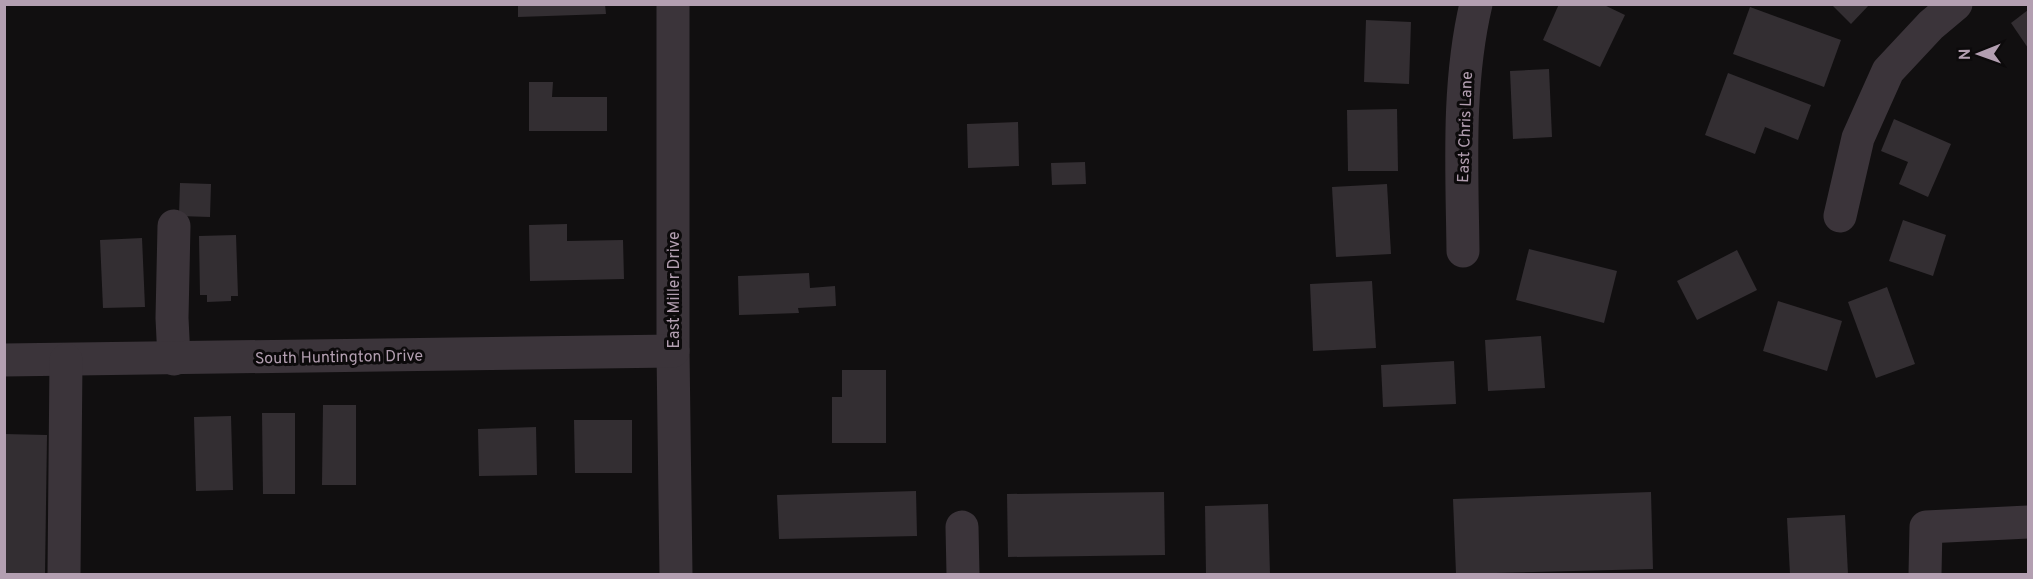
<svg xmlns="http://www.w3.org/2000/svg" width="2033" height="579" font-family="Overpass,sans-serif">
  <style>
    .building { fill: #332e32 }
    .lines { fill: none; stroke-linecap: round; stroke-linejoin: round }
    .minor { stroke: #3b343a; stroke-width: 33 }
    .labels { text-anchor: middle; stroke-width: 6; stroke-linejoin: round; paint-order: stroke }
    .street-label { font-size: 16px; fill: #b39fb1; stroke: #0c0a0b }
  </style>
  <rect width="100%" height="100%" fill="#110f10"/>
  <!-- building -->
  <g class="building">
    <path d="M518,4H605L606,14L518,17Z"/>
    <path d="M1559,4H1602L1625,15L1600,67L1543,40Z"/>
    <path d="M1831,4H1870L1851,24Z"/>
    <path d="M1750,7L1841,40L1824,87L1733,54Z"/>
    <path d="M2028,10V48L2011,23Z"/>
    <path d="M1366,20L1411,22L1409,84L1364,82Z"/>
    <path d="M1549,69L1552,137L1513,139L1510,71Z"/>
    <path d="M1728,73L1811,105L1798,140L1765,127L1755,154L1705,135Z"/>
    <path d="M529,82H553L552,97H607V131H529Z"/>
    <path d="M1397,109L1398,171H1348L1347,110Z"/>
    <path d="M1894,119L1951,144L1928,197L1899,184L1908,162L1881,151Z"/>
    <path d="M1018,122L1019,166L968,168L967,124Z"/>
    <path d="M1085,162L1086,184L1052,185L1051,163Z"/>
    <path d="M180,183L211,184L210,217L179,216Z"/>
    <path d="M1387,184L1391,254L1336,257L1332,187Z"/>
    <path d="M1903,220L1946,235L1933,276L1889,261Z"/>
    <path d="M567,224V241L623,240L624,279L530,281L529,225Z"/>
    <path d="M236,235L238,296H231V301L207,302V295H200L199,236Z"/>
    <path d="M142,238L145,307L103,308L100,240Z"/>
    <path d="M1529,249L1617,271L1604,323L1516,300Z"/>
    <path d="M1737,250L1757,290L1697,320L1677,281Z"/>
    <path d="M809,273L810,288L835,286L836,306L798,308L799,313L739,315L738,276Z"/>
    <path d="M1372,281L1376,348L1313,351L1310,284Z"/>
    <path d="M1887,287L1915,364L1876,378L1848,302Z"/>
    <path d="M1778,301L1842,321L1827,371L1763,351Z"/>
    <path d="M1541,336L1545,388L1488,391L1485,340Z"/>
    <path d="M1454,361L1456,404L1383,407L1381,365Z"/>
    <path d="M842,370H886V443H832V397H842Z"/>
    <path d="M323,405H356V485H322Z"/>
    <path d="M262,413H295V494H263Z"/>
    <path d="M231,416L233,490L196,491L194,417Z"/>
    <path d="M574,420H632V473H575Z"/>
    <path d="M536,427L537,475L479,476L478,429Z"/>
    <path d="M4,434L47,435L45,574H4Z"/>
    <path d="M916,491L917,536L779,539L777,495Z"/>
    <path d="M1164,492L1165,555L1008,557L1007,494Z"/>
    <path d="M1651,492L1653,569L1456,574L1453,499Z"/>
    <path d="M1268,504L1270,574H1206L1205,506Z"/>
    <path d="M1845,515L1848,574H1790L1787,518Z"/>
  </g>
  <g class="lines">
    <!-- minor -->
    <g class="minor">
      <path d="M673,4V351L676,574"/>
      <path d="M1840,216L1858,138L1888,71L1931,25L1956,4"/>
      <path d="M174,226L172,318L174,359"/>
      <path d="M1463,251C1462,169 1457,85 1476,4"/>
      <path d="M4,360L673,351"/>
      <path d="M962,527L963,574"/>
      <path d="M64,574L66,360"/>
      <path d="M1925,574L1926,527L2028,522"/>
    </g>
  </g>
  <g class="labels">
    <!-- street labels -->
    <g class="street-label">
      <text transform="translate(1464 127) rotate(-88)" y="6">East Chris Lane</text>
      <text transform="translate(673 290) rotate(-90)" y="6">East Miller Drive</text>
      <text transform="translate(339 356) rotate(-1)" y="6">South Huntington Drive</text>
    </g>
  </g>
  <!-- border -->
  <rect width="2033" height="579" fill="none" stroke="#b39fb1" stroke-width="12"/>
  <!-- north arrow -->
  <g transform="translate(1979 54) rotate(269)" stroke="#0c0a0b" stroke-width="4.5" paint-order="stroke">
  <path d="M0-4.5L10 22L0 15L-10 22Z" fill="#b39fb1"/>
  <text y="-9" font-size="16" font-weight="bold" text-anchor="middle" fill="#b39fb1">N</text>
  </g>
</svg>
